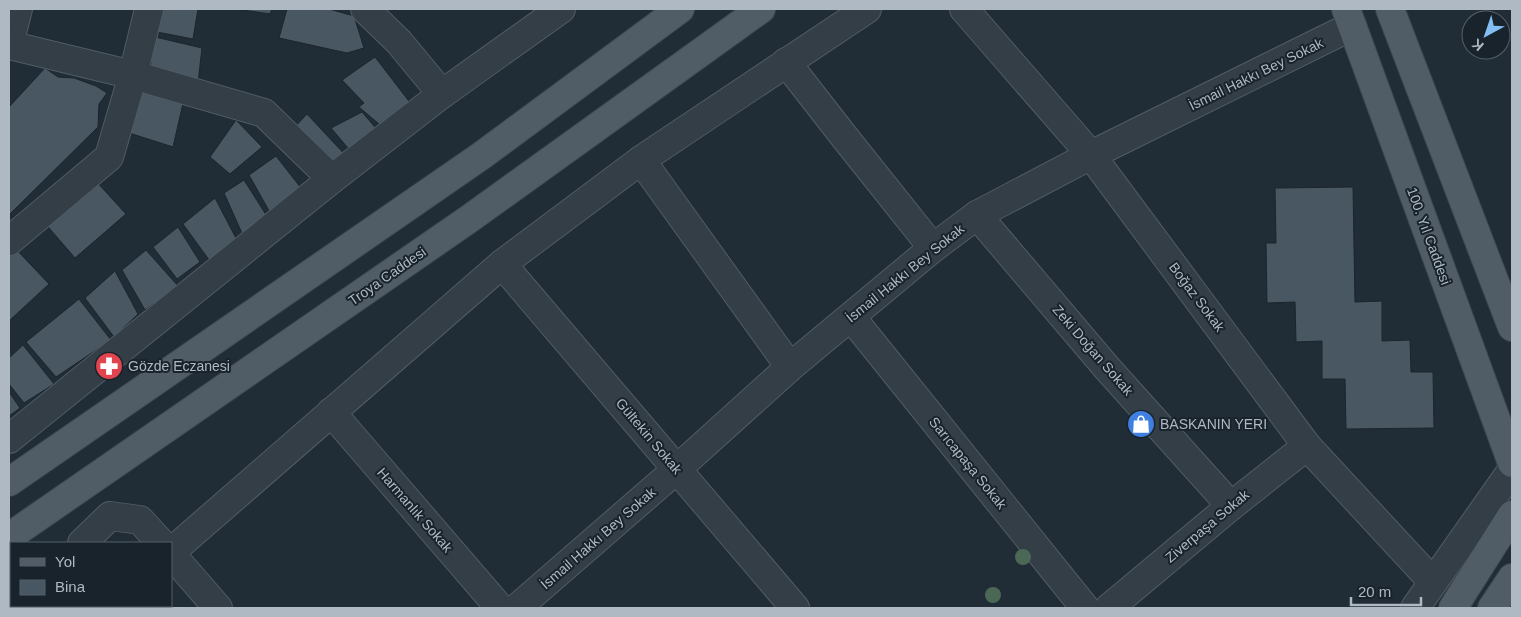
<svg xmlns="http://www.w3.org/2000/svg" width="1521" height="617" font-family="Arial,sans-serif">
  <style>
    .building { fill: #485762; stroke: #1b252d }
    .lines { fill: none; stroke-linecap: round; stroke-linejoin: round }
    .minor-casing { stroke: #515c64; stroke-width: 30 }
    .major-casing { stroke: #3d4750; stroke-width: 30 }
    .minor { stroke: #343e46; stroke-width: 28 }
    .major { stroke: #515d66; stroke-width: 28 }
    .tree { fill: #4b6756 }
    .labels { text-anchor: middle; stroke-width: 4; stroke-linejoin: round; paint-order: stroke }
    .street-label { font-size: 14px; fill: #aeb9c3; stroke: #19232b }
    .poi-label { font-size: 14px; fill: #aeb9c3; stroke: #19232b; text-anchor: start }
  </style>
  <rect width="100%" height="100%" fill="#202c36"/>
  <!-- building -->
  <g class="building">
    <path d="M158,9H198L193,39L157,32Z"/>
    <path d="M236,9H272L270,14Z"/>
    <path d="M287,9H329L354,16L364,48L347,53L279,38Z"/>
    <path d="M151,36L202,48L198,83L151,73Z"/>
    <path d="M375,57L415,109L386,130L359,107L364,103L342,80Z"/>
    <path d="M45,68L58,77L74,78L96,86L107,93L99,104L98,127L9,215V107Z"/>
    <path d="M135,88L184,99L173,147L123,131Z"/>
    <path d="M362,112L380,133L353,154L331,128Z"/>
    <path d="M307,114L349,159L329,170L291,131Z"/>
    <path d="M236,120L262,147L230,174L210,157Z"/>
    <path d="M276,156L305,193L273,218L249,175Z"/>
    <path d="M95,180L126,214L75,258L43,221Z"/>
    <path d="M244,180L270,221L245,240L224,193Z"/>
    <path d="M1353,187L1355,302L1382,301V341L1410,340L1411,372H1433L1434,428L1346,429L1345,379H1322V341L1296,342L1295,302L1267,303L1266,243H1276L1275,188Z"/>
    <path d="M215,198L238,242L212,264L183,224Z"/>
    <path d="M178,227L200,262L177,279L153,247Z"/>
    <path d="M14,247L49,284L9,321V252Z"/>
    <path d="M146,250L179,287L145,310L122,270Z"/>
    <path d="M115,271L138,314L114,337L85,298Z"/>
    <path d="M79,299L111,340L56,377L26,342Z"/>
    <path d="M23,345L54,384L24,403L9,384V358Z"/>
    <path d="M9,392L20,408L9,416Z"/>
  </g>
  <g class="lines">
    <!-- minor casing -->
    <g class="minor-casing">
      <g id="minor">
        <path d="M365,9L399,42L442,94"/>
        <path d="M964,9L1091,155L1307,446L1433,582"/>
        <path d="M9,44L18,9"/>
        <path d="M9,45L133,75L264,113L332,179"/>
        <path d="M786,62L846,139L933,248"/>
        <path d="M641,160L790,367"/>
        <path d="M977,215L1107,368L1231,506"/>
        <path d="M9,241L109,157L133,75L149,9"/>
        <path d="M502,264L795,608"/>
        <path d="M851,317L1085,608"/>
        <path d="M331,412L500,608"/>
        <path d="M9,439L332,179L442,94L561,9"/>
        <path d="M82,543L110,516L140,520L161,543"/>
        <path d="M171,552L502,264L641,160L867,9"/>
        <path d="M171,554L218,608"/>
        <path d="M14,608L17,606"/>
        <path d="M517,608L677,469L790,367L933,248L977,215L1091,155L1352,26"/>
        <path d="M1109,608L1231,506L1307,446"/>
        <path d="M1415,608L1512,470"/>
      </g>
    </g>
    <!-- major casing -->
    <g class="major-casing">
      <g id="major">
        <path d="M1346,9L1512,463"/>
        <path d="M1390,9L1512,327"/>
        <path d="M9,482L481,156L680,9"/>
        <path d="M9,537L469,219L761,9"/>
        <path d="M1453,608L1512,515"/>
        <path d="M1492,608L1512,578"/>
      </g>
    </g>
    <!-- minor -->
    <use href="#minor" class="minor"/>
    <!-- major -->
    <use href="#major" class="major"/>
  </g>
  <!-- trees -->
  <g class="tree">
    <circle cx="1023" cy="557" r="8"/>
    <circle cx="993" cy="595" r="8"/>
  </g>
  <!-- icons -->
  <defs>
    <g id="pharmacy-disc" transform="scale(1.4375)"><circle r="9.5" fill="#e0444e" stroke="#19232b"/><path d="M-2-6h4v4h4v4h-4v4h-4v-4h-4v-4h4Z" fill="#fff"/></g>
    <g id="shop-disc" transform="scale(1.4375)"><circle r="9.5" fill="#3f7fe0" stroke="#19232b"/><path d="M-5-2.5h2.3a2.7 3.5 0 0 1 5.4 0H5L5.5 6h-11ZM-1.5-2.5h3a1.5 2.3 0 0 0-3 0Z" fill="#fff"/></g>
  </defs>
  <g fill-rule="evenodd">
    <use href="#pharmacy-disc" x="109" y="366"/>
    <use href="#shop-disc" x="1141" y="424"/>
  </g>
  <g class="labels">
    <!-- street labels -->
    <g class="street-label">
      <text transform="translate(1256 74) rotate(-26)" y="5">İsmail Hakkı Bey Sokak</text>
      <text transform="translate(1429 236) rotate(70)" y="5">100. Yıl Caddesi</text>
      <text transform="translate(905 273) rotate(-39)" y="5">İsmail Hakkı Bey Sokak</text>
      <text transform="translate(387 276) rotate(-35)" y="5">Troya Caddesi</text>
      <text transform="translate(1197 297) rotate(53)" y="5">Boğaz Sokak</text>
      <text transform="translate(1093 350) rotate(49)" y="5">Zeki Doğan Sokak</text>
      <text transform="translate(649 436) rotate(50)" y="5">Gültekin Sokak</text>
      <text transform="translate(968 463) rotate(51)" y="5">Sarıcapaşa Sokak</text>
      <text transform="translate(415 510) rotate(49)" y="5">Harmanlık Sokak</text>
      <text transform="translate(1207 526) rotate(-40)" y="5">Ziverpaşa Sokak</text>
      <text transform="translate(598 538) rotate(-41)" y="5">İsmail Hakkı Bey Sokak</text>
    </g>
    <!-- poi labels -->
    <g class="poi-label">
      <text x="128" y="371">Gözde Eczanesi</text>
      <text x="1160" y="429">BASKANIN YERI</text>
    </g>
  </g>
  <!-- border -->
  <rect width="1521" height="617" fill="none" stroke="#aeb9c3" stroke-width="20"/>
  <!-- legend -->
  <rect x="10" y="542" width="162" height="65" fill="#19232b" stroke="#555f68"/>
  <rect x="20" y="558" width="25" height="8" fill="#515d66" stroke="#555f68"/>
  <text x="55" y="567" font-size="15" fill="#aeb9c3">Yol</text>
  <rect x="20" y="580" width="25" height="15" fill="#485762" stroke="#555f68"/>
  <text x="55" y="592" font-size="15" fill="#aeb9c3">Bina</text>
  <!-- north arrow -->
  <g transform="translate(1486 35) rotate(220)"><circle r="24" fill="#19232b" stroke="#555f68"/>
  <path d="M0-4L9 19L0 12L-9 19Z" fill="#82bef4"/>
  <text y="-8" font-size="14" font-weight="bold" text-anchor="middle" fill="#aeb9c3">K</text>
  </g>
  <!-- scale -->
  <path d="M1351 597v8h70v-8" fill="none" stroke="#aeb9c3" stroke-width="2.5"/>
  <text x="1358" y="597" font-size="15" fill="#aeb9c3" stroke="#19232b" stroke-width="4" paint-order="stroke">20 m</text>
</svg>
